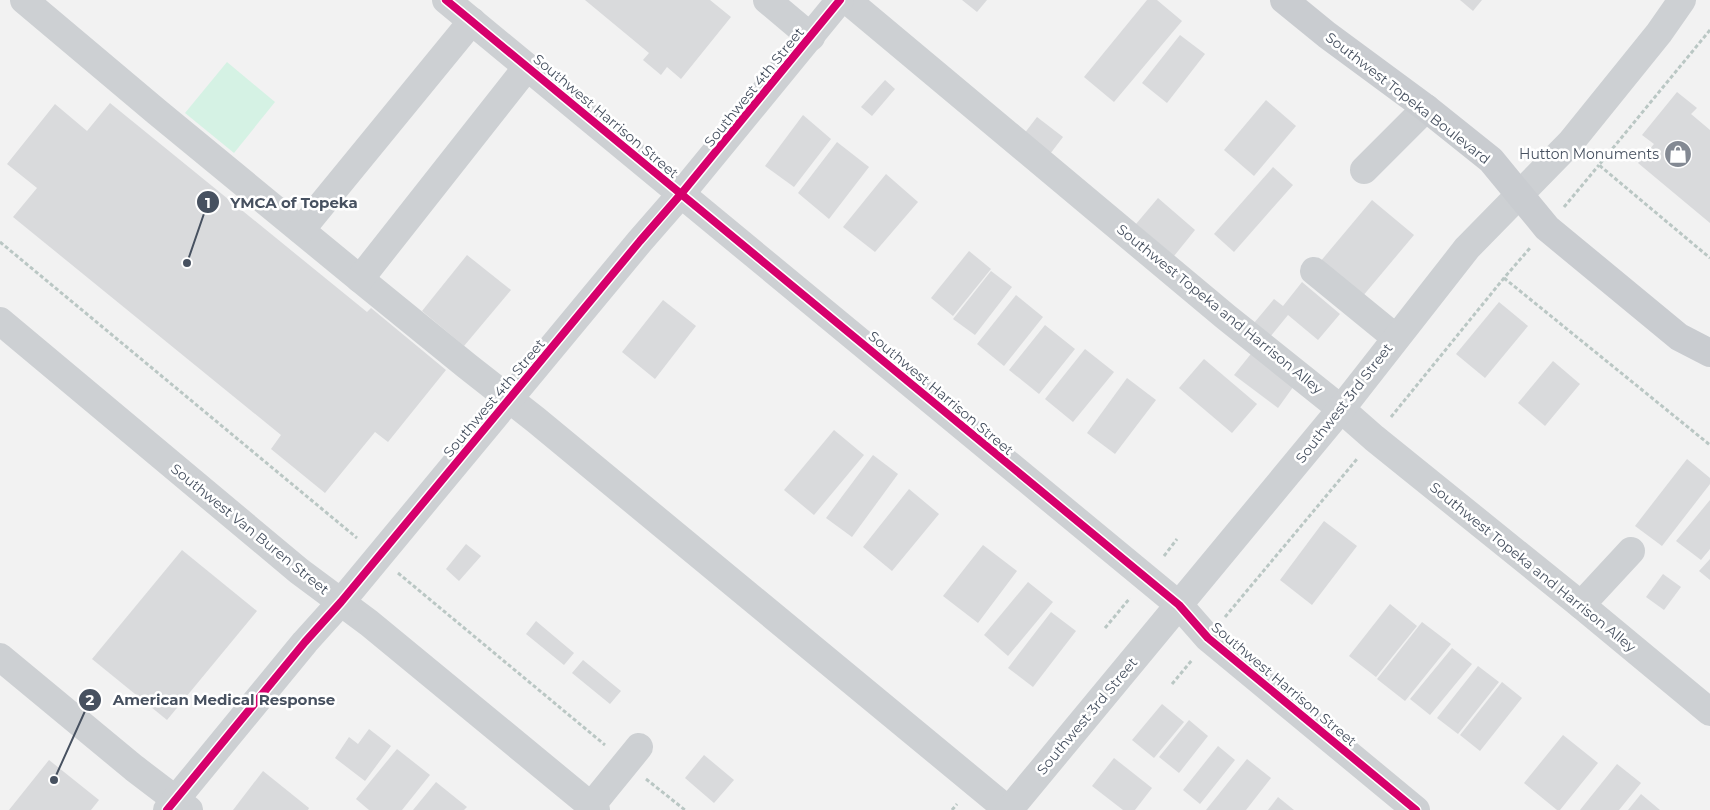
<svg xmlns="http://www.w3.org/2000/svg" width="1710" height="810" font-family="Montserrat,sans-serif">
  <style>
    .green { fill: #d5f2e4 }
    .building { fill: #d9dadc }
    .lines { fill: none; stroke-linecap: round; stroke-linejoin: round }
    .path { stroke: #bac7c4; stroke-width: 3; stroke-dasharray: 4 2.5; stroke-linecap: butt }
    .minor { stroke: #cdd0d3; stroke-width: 28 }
    .major { stroke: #c9ccd0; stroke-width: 28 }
    .cycleway-casing { stroke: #fff; stroke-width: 11 }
    .cycleway { stroke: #d6006c; stroke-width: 8 }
    .labels { text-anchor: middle; stroke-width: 5; stroke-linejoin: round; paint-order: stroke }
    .street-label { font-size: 14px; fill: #475160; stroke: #fff }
    .poi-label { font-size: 14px; fill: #475160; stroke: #fff; text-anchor: end }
    .leader { fill: none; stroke: #475160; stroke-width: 2 }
    .callout-dot { fill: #475160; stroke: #fff; stroke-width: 2 }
    .mark-label { font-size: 15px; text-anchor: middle; font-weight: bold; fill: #fff }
    .callout-label { font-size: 15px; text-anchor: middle; font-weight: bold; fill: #475160; stroke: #fff; stroke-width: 5; stroke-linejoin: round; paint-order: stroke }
  </style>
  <rect width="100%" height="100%" fill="#f2f2f2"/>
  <!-- green -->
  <path class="green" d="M227,62L275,102L234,153L185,113Z"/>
  <!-- building -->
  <g class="building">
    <path d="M585,0H710L731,17L681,79L667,67L661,75L643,60L649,53Z"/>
    <path d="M962,0H987L977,12Z"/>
    <path d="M1147,0H1157L1182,21L1114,102L1084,77Z"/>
    <path d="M1460,0H1482L1473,11Z"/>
    <path d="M1180,35L1205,54L1167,103L1142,83Z"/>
    <path d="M885,80L895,89L872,116L861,107Z"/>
    <path d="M1677,92L1697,108L1691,114L1710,130V223L1638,163L1654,144L1642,135Z"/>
    <path d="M1266,100L1296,126L1254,176L1224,150Z"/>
    <path d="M110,103L367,312L371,308L446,370L388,442L375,432L325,493L271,449L281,435L13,217L37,188L7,164L55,104L87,131Z"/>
    <path d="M803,115L831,139L794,187L765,166Z"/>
    <path d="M1037,117L1063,137L1050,154L1024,134Z"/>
    <path d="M837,142L869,167L829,219L798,193Z"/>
    <path d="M1273,167L1293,185L1234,252L1214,234Z"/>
    <path d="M886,174L918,202L875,252L843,227Z"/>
    <path d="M1158,198L1195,230L1174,256L1136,224Z"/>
    <path d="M1372,200L1414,235L1362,297L1320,262Z"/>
    <path d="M969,251L991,269L953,316L931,298Z"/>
    <path d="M467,255L511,290L464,346L422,311Z"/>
    <path d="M991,271L1012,287L975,335L953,319Z"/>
    <path d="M1302,282L1340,314L1318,340L1288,315L1270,337L1254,323L1274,299L1283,306Z"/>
    <path d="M1016,295L1043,317L1004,366L977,344Z"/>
    <path d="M663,300L696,326L655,379L622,352Z"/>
    <path d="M1499,302L1528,326L1485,378L1456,354Z"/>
    <path d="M1045,325L1075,349L1039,394L1009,370Z"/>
    <path d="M1085,349L1114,372L1073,422L1045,399Z"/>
    <path d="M1254,350L1296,383L1278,408L1234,375Z"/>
    <path d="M1204,359L1257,404L1232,433L1179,388Z"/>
    <path d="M1553,361L1580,384L1545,426L1518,403Z"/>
    <path d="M1127,378L1156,400L1115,454L1087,433Z"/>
    <path d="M834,430L864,455L814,515L784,490Z"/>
    <path d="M873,455L898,474L852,537L826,518Z"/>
    <path d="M1687,459L1710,478V484L1662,546L1635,526Z"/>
    <path d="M909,489L939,514L892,571L863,547Z"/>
    <path d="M1710,500V549L1701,560L1676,541Z"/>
    <path d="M1324,521L1357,546L1312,605L1280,580Z"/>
    <path d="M466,544L481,556L459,581L446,569Z"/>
    <path d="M983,545L1017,571L978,623L943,596Z"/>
    <path d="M182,550L257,611L167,720L92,659Z"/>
    <path d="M1710,559V580L1699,571Z"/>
    <path d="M1663,574L1681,587L1664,610L1646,597Z"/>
    <path d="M1028,582L1053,602L1008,656L984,635Z"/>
    <path d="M1390,604L1417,626L1376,677L1349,656Z"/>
    <path d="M1051,612L1076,631L1033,687L1008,668Z"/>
    <path d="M536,621L574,653L564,665L526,634Z"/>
    <path d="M1422,622L1451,644L1405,701L1377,679Z"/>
    <path d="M1452,648L1472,664L1430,715L1410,699Z"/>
    <path d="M583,660L621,691L610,704L572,673Z"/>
    <path d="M1478,666L1499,682L1458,734L1437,718Z"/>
    <path d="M1502,682L1522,698L1480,751L1460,735Z"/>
    <path d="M1162,704L1184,722L1154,758L1132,740Z"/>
    <path d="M1189,720L1208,736L1179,773L1159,757Z"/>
    <path d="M369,729L391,746L365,781L335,758L349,737L358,744Z"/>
    <path d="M1563,735L1598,763L1560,810H1557L1524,783Z"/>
    <path d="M1218,746L1235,760L1200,804L1183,790Z"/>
    <path d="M397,749L430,775L402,810H369L356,799Z"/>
    <path d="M704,755L734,780L714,803L685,778Z"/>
    <path d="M1114,758L1152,788L1135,810H1123L1092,786Z"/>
    <path d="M1247,759L1271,778L1246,810H1206Z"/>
    <path d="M49,760L99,800L91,810H9Z"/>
    <path d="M1617,764L1641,783L1619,810H1580Z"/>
    <path d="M263,771L309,808L308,810H233Z"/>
    <path d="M436,782L467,807L464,810H413Z"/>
    <path d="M1641,794L1660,810H1628Z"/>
    <path d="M1278,797L1294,810H1268Z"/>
  </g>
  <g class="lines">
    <!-- path -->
    <g class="path">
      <path d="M1710,30L1599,165L1710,258"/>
      <path d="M1564,207L1599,165"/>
      <path d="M0,242L357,538"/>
      <path d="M1504,278L1710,445"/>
      <path d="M1391,417L1504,278L1530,248"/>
      <path d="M1164,556L1177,539"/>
      <path d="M398,573L605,745"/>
      <path d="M1225,617L1357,459"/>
      <path d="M1105,628L1130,598"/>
      <path d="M1172,684L1192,660"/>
      <path d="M646,779L685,810"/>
      <path d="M952,810L957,804"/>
    </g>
    <!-- minor -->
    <g class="minor">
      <path d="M24,0L157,112L360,279L467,366L536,420L1008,810"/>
      <path d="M446,0L1179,605L1208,638L1416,810"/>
      <path d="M767,0L811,37"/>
      <path d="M847,0L1226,317L1341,409L1374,438L1581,605L1710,712"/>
      <path d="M1364,170L1426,108"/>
      <path d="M301,230L472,21"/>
      <path d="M1314,271L1396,338"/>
      <path d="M360,279L527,67"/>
      <path d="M0,321L299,571L369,623L596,810"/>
      <path d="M1581,605L1631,551"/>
      <path d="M0,657L134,768L189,810"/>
      <path d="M591,806L639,747"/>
      <path d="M167,810L305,642L341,602L640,241L681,194L840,0"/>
      <path d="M1009,810L1341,409L1467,248L1571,142L1659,33L1682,0"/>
    </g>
    <!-- major -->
    <path class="major" d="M1284,0L1327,35L1426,108L1491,160L1547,228L1679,337L1710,353"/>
    <!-- cycleway casing -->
    <g class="cycleway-casing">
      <g id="cycleway">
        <path d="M446,0L1179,605L1208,638L1416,810"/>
        <path d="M167,810L305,642L341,602L640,241L681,194L840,0"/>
      </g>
    </g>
    <!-- cycleway -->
    <use href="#cycleway" class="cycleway"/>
  </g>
  <!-- icons -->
  <defs>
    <g id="shop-disc" transform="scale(1.4375)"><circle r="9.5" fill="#838993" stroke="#fff"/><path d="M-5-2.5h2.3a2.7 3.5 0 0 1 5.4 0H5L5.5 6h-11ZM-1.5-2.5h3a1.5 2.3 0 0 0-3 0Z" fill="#fff"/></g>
  </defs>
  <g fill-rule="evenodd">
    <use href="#shop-disc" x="1678" y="154"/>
  </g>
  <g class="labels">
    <!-- street labels -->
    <g class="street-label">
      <text transform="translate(754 87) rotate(-51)" y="5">Southwest 4th Street</text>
      <text transform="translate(1408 98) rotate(38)" y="5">Southwest Topeka Boulevard</text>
      <text transform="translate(606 116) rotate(40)" y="5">Southwest Harrison Street</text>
      <text transform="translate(1220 309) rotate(39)" y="5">Southwest Topeka and Harrison Alley</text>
      <text transform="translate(941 393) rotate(40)" y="5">Southwest Harrison Street</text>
      <text transform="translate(494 398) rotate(-50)" y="5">Southwest 4th Street</text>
      <text transform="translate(1344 403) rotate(-52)" y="5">Southwest 3rd Street</text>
      <text transform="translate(250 529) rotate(39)" y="5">Southwest Van Buren Street</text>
      <text transform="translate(1533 567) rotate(39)" y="5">Southwest Topeka and Harrison Alley</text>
      <text transform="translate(1284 684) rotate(40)" y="5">Southwest Harrison Street</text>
      <text transform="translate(1087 716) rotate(-50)" y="5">Southwest 3rd Street</text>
    </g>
    <!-- poi labels -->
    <g class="poi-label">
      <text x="1659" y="159">Hutton Monuments</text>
    </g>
  </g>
  <!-- callouts -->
  <path class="leader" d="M187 263L208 202M54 780L90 700"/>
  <g class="callout-dot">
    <circle cx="187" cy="263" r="5"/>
    <circle cx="54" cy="780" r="5"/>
    <circle cx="208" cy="202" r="12"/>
    <circle cx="90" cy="700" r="12"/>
  </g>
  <g class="mark-label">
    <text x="208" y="208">1</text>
    <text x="90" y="705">2</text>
  </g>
  <g class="callout-label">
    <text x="294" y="208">YMCA of Topeka</text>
    <text x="224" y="705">American Medical Response</text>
  </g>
</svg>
